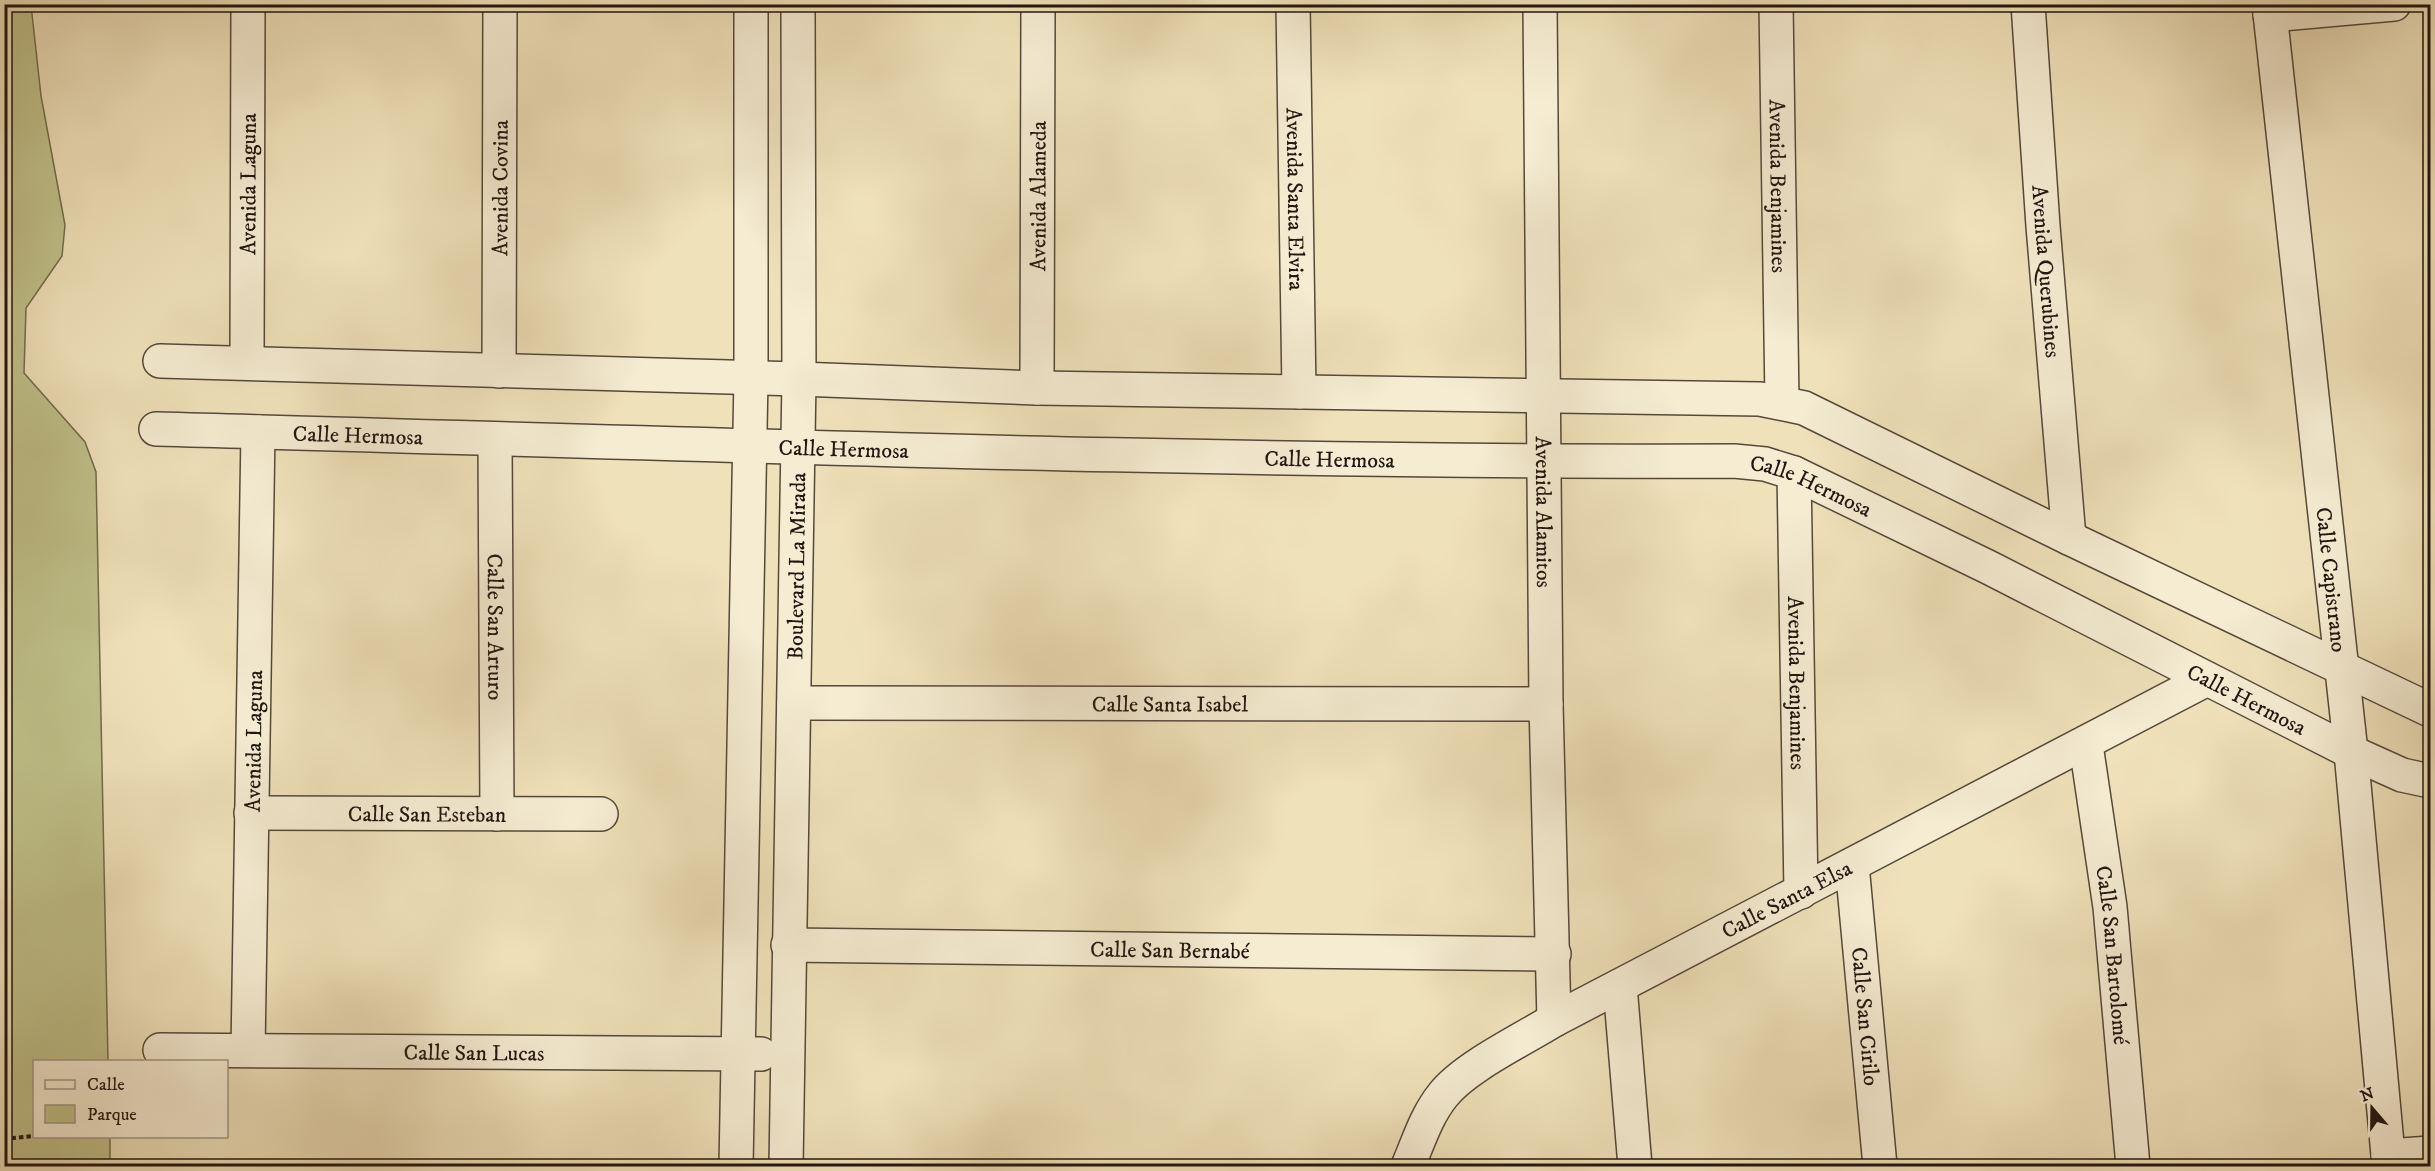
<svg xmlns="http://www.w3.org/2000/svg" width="2435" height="1171" font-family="'IM FELL DW Pica',serif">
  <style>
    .green { fill: #c0c18b; stroke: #716c4e; stroke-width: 1.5 }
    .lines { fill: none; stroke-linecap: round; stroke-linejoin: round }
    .minor-casing { stroke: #55493a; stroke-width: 36 }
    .path { stroke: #221610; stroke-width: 4; stroke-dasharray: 4.5 3; stroke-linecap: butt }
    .minor { stroke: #f5ecd2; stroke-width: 33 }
    .labels { text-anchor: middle; stroke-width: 4.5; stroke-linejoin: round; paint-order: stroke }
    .street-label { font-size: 22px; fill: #221610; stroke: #f5ecd2 }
  </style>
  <rect width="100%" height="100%" fill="#efe1ba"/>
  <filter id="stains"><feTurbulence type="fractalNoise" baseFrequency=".00333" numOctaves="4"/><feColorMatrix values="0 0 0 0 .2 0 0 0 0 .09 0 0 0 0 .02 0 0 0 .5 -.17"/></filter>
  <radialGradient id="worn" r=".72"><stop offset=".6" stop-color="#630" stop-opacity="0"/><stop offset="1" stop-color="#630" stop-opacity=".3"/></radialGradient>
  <!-- green -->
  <path class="green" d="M31,5L41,96L65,225L62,256L26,308L24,373L85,442L96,472L108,1061L34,1062V1136L110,1137V1165L134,1166H5L4,5Z"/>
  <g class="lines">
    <!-- minor casing -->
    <g class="minor-casing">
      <g id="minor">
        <path id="s1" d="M1293,4L1299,392"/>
        <path id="s2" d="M1540,4L1546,704L1554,1020"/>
        <path id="s3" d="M1776,4L1782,402"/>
        <path id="s4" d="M2028,4L2043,226L2069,538"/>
        <path id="s5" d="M2269,4L2351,752L2389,1166"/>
        <path d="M2270,15L2394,4"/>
        <path d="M160,361L799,379L1037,388L1760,399L1804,408L2069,538L2430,710"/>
        <path id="s6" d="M247,362L248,4"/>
        <path id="s7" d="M499,371L500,4"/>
        <path id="s8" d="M1037,388L1038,4"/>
        <path id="s9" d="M156,429C682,443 1208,463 1734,461L1765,464L1794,473L1988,567L2351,752L2402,775L2430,781"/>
        <path id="s10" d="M495,439L497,814"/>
        <path id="s11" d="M1794,473L1801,892"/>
        <path id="s12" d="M794,703L1546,704"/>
        <path id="s13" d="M2086,745L2110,907L2133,1166"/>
        <path id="s14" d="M251,813L601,814"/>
        <path id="s15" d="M1852,865L1880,1166"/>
        <path id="s16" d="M788,945L1554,954"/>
        <path d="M1620,986L1635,1166"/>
        <path id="s17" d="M160,1050L761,1054"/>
        <path id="s18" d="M248,1050L258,432"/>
        <path d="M2388,1156L2430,1153"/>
        <path d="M736,1166L751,378V4"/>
        <path id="s19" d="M786,1166L799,379L798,4"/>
        <path id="s20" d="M1408,1166C1418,1143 1426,1116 1443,1095C1465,1067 1522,1040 1554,1020L2207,679"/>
      </g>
    </g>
    <!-- path -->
    <path class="path" d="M4,1139L34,1136"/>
    <!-- minor -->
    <use href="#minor" class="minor"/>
  </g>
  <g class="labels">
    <!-- street labels -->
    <g class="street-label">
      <text dy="8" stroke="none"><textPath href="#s6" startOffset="178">Avenida Laguna</textPath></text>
      <text dy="8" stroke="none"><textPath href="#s3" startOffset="182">Avenida Benjamines</textPath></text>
      <text dy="8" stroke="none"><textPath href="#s7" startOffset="183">Avenida Covina</textPath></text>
      <text dy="8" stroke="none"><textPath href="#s8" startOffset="192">Avenida Alameda</textPath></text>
      <text dy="8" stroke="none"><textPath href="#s1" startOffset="195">Avenida Santa Elvira</textPath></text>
      <text dy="8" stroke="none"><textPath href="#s4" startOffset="268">Avenida Querubines</textPath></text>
      <text dy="8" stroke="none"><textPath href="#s9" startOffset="202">Calle Hermosa</textPath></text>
      <text dy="8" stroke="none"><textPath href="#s9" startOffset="688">Calle Hermosa</textPath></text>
      <text dy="8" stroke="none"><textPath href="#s9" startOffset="1174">Calle Hermosa</textPath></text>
      <text dy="8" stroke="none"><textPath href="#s9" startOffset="1660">Calle Hermosa</textPath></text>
      <text dy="8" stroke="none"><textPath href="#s2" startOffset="508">Avenida Alamitos</textPath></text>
      <text dy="8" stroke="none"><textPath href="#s19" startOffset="600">Boulevard La Mirada</textPath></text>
      <text dy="8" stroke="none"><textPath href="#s5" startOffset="579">Calle Capistrano</textPath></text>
      <text dy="8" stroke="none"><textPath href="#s10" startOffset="188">Calle San Arturo</textPath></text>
      <text dy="8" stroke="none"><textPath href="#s11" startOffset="210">Avenida Benjamines</textPath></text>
      <text dy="8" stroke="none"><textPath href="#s9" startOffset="2146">Calle Hermosa</textPath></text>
      <text dy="8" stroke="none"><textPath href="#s12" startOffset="376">Calle Santa Isabel</textPath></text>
      <text dy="8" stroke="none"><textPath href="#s18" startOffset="309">Avenida Laguna</textPath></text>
      <text dy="8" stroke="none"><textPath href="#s14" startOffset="176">Calle San Esteban</textPath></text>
      <text dy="8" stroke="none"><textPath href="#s20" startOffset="476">Calle Santa Elsa</textPath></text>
      <text dy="8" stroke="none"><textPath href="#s16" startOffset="382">Calle San Bernabé</textPath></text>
      <text dy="8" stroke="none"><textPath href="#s13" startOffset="212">Calle San Bartolomé</textPath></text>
      <text dy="8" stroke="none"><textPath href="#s15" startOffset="152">Calle San Cirilo</textPath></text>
      <text dy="8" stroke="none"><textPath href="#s17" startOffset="314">Calle San Lucas</textPath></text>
    </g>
  </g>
  <!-- margin -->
  <rect width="2435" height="1171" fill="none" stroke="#efe1ba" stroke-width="24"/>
  <rect x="6" y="6" width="2423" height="1159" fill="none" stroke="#221610" stroke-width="3"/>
  <rect x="12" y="12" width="2411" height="1147" fill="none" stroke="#221610" stroke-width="1.5"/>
  <!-- legend -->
  <rect x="33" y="1060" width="195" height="78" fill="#f5ecd2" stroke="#a19684" stroke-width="1.5"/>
  <rect x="45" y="1080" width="30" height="9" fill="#f5ecd2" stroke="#a19684" stroke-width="1.5"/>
  <text x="87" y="1090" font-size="18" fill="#221610">Calle</text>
  <rect x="45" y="1105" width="30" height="18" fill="#c0c18b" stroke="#a19684" stroke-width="1.5"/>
  <text x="87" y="1120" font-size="18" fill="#221610">Parque</text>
  <!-- north arrow -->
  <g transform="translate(2372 1108) rotate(340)" stroke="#f5ecd2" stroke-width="4.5" paint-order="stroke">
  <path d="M0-4.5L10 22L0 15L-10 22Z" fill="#221610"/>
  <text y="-9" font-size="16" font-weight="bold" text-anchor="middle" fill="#221610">N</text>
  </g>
  <rect width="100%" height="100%" filter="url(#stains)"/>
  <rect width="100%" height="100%" fill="url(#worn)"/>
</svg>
